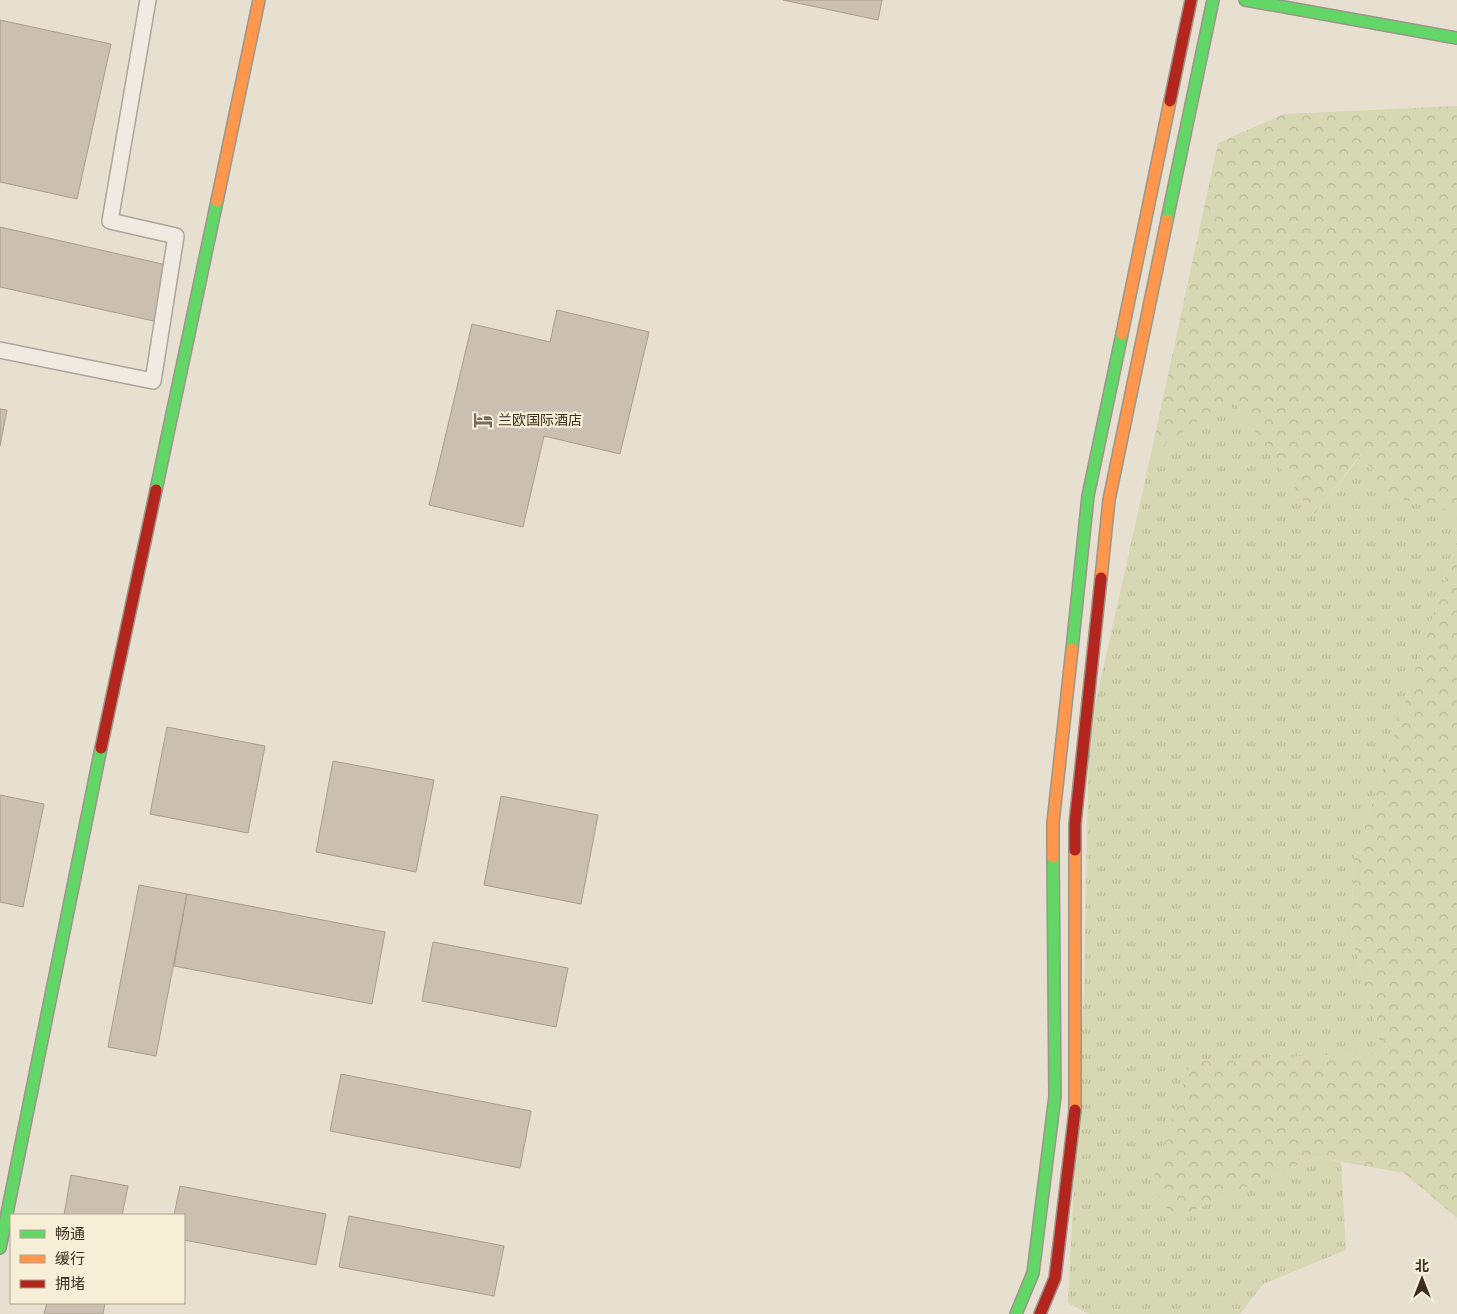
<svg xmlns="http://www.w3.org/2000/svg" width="1457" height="1314" font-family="'Crimson Pro','Noto Sans SC',serif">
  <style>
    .grass { fill: url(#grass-tufts) }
    .forest { fill: url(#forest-crowns) }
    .building { fill: #cbbfb2; stroke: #a89c90 }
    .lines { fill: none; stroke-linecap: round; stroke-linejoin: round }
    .lane-casing { stroke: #ada599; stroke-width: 18 }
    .fast-casing { stroke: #9c958a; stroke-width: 14 }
    .slow-casing { stroke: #9c958a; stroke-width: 14 }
    .jam-casing { stroke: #9c958a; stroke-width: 14 }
    .lane { stroke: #efebe3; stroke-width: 15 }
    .fast { stroke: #63d668; stroke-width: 11 }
    .slow { stroke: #ff974d; stroke-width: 11 }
    .jam { stroke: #b3261e; stroke-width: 11 }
    .labels { text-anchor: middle; stroke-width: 4.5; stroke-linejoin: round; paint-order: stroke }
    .poi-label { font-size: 14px; fill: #3d2e20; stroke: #f7eed8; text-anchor: start }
  </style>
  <defs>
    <pattern id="grass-tufts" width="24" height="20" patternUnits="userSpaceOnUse" patternTransform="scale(1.25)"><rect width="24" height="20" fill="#d6d7b3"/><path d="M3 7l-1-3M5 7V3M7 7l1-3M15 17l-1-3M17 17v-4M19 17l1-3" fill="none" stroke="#b9b99a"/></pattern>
    <pattern id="forest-crowns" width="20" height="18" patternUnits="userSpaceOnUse" patternTransform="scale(1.25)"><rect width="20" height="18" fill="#d6d7b3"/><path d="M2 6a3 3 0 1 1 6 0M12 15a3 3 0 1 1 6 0" fill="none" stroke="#b9b99a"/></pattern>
  </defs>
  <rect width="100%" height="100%" fill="#e7e0d1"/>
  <!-- grass -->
  <path class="grass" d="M1231,398L1314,515L1362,454L1388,496L1457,513V541L1354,860L1351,934L1383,1053L1191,1061L1175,1218L1316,1157L1341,1162L1346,1250L1263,1284L1240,1314H1089L1068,1303L1084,987L1089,732L1151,454Z"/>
  <!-- forest -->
  <g class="forest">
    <path d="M1457,106V513L1388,496L1361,454L1314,515L1231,398L1151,454L1218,143L1284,114Z"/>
    <path d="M1457,541V1218L1404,1173L1316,1157L1175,1218L1151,1186L1191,1061L1383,1053L1351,934L1354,860Z"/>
  </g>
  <!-- building -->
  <g class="building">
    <path d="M783,0H882L878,20Z"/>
    <path d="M0,20L111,44L77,199L0,182Z"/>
    <path d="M0,227L171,266L158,322L0,287Z"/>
    <path d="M557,310L649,332L620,454L544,436L523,527L429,505L472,324L550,342Z"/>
    <path d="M0,409L7,410L0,446Z"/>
    <path d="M167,727L265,746L248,833L150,814Z"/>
    <path d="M333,761L434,780L416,872L316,852Z"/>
    <path d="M0,795L44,804L23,907L0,902Z"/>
    <path d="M501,796L598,815L581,904L484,885Z"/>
    <path d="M139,885L187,894L156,1056L108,1047Z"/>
    <path d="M187,894L385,932L372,1004L174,966Z"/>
    <path d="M433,942L568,968L556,1027L422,1001Z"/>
    <path d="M341,1074L531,1111L520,1168L330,1131Z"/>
    <path d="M71,1175L128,1186L122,1215H64Z"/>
    <path d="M180,1186L326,1214L316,1265L184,1240V1215H174Z"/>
    <path d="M349,1216L504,1246L494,1296L339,1267Z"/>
    <path d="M47,1303H105L103,1314H44Z"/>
  </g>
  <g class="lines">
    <!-- lane casing -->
    <g class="lane-casing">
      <path id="lane" d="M0,350L153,381L176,236L110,221L148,0"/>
    </g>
    <!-- fast casing -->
    <g class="fast-casing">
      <g id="fast">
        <path d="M1245,0L1457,38"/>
        <path d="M1167,220L1213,0"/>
        <path d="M156,490L217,201"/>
        <path d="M1072,649L1088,496L1122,334"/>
        <path d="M0,1248L101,748"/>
        <path d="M1016,1314L1033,1273L1055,1096L1053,857"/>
      </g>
    </g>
    <!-- slow casing -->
    <g class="slow-casing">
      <g id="slow">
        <path d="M217,201L259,0"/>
        <path d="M1122,334L1170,101"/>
        <path d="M1101,578L1109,500L1167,220"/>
        <path d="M1075,850V1110"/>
        <path d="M1053,857V823L1072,649"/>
      </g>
    </g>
    <!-- jam casing -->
    <g class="jam-casing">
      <g id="jam">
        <path d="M1170,101L1191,0"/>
        <path d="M101,748L156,490"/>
        <path d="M1075,850V824L1101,578"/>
        <path d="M1040,1314L1055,1278L1075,1110"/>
      </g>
    </g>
    <!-- lane -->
    <use href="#lane" class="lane"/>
    <!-- fast -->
    <use href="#fast" class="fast"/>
    <!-- slow -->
    <use href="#slow" class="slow"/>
    <!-- jam -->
    <use href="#jam" class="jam"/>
  </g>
  <!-- icons -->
  <defs>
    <g id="hotel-bare" transform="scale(1.5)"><path d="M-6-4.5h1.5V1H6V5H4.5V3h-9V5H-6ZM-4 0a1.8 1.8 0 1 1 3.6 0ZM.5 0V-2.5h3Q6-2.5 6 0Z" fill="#786c5e" stroke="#f7eed8" stroke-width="2.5" paint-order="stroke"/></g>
  </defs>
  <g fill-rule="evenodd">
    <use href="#hotel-bare" x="483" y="420"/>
  </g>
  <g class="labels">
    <!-- poi labels -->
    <g class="poi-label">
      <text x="498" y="425">兰欧国际酒店</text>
    </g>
  </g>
  <!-- legend -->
  <rect x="10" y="1214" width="175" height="90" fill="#f7eed8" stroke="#ada18e"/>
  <rect x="20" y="1230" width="25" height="8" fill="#63d668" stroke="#ada18e"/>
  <text x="55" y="1239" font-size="15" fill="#3d2e20">畅通</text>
  <rect x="20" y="1255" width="25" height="8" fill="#ff974d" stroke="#ada18e"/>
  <text x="55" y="1264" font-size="15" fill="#3d2e20">缓行</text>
  <rect x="20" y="1280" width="25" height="8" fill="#b3261e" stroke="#ada18e"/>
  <text x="55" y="1289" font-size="15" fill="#3d2e20">拥堵</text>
  <!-- north arrow -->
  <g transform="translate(1422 1279)" stroke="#f7eed8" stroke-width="4" paint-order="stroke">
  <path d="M0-4L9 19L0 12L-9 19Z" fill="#3d2e20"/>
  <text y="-8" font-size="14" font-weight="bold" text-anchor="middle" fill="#3d2e20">北</text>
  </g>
</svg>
